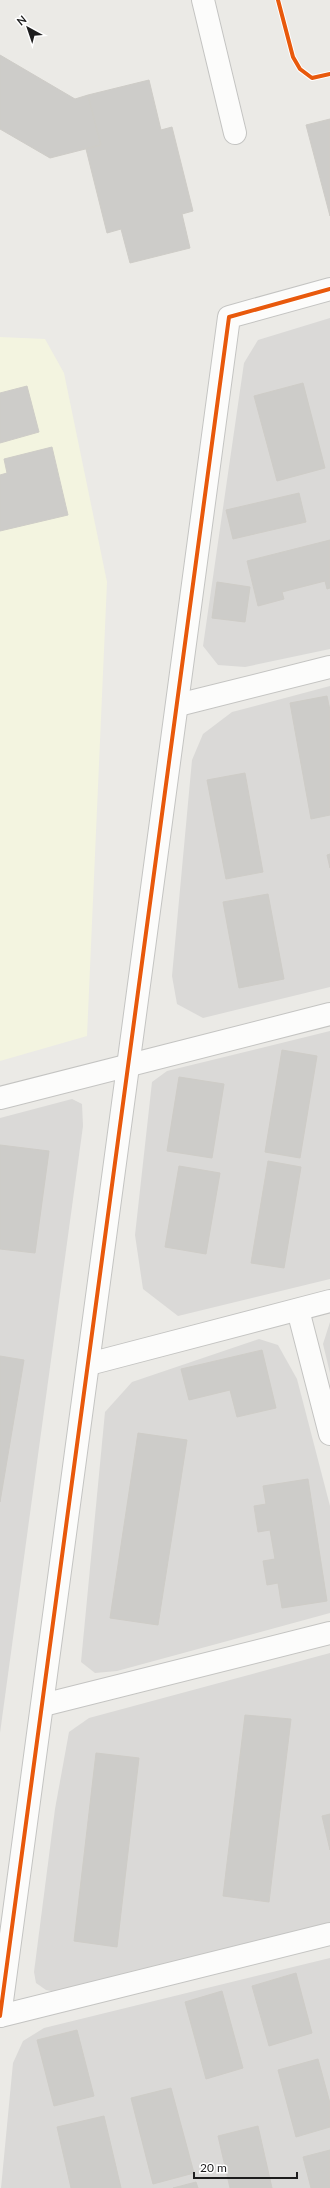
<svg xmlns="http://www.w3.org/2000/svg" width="330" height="2188" font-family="Lato,sans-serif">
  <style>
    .residential { fill: #dad9d7 }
    .education { fill: #f3f4e0 }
    .building { fill: #cdccc9; stroke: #ceccc7 }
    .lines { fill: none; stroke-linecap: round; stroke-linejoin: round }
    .minor-casing { stroke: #c4c4c2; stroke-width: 24 }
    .minor { stroke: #fcfcfb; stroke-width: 22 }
    .cycleway-casing { stroke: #fff; stroke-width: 6 }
    .cycleway { stroke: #e8590c; stroke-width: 4 }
  </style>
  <rect width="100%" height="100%" fill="#ebeae6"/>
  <!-- residential -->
  <g class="residential">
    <path d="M330,318V649L245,667L218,665L203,646L244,363L258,340Z"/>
    <path d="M330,686V987L203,1018L177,1004L172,976L192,760L203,734L232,712Z"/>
    <path d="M330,1031V1279L178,1316L143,1289L135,1235L152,1082L167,1071Z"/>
    <path d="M72,1099L82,1104L83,1126L0,1733V1118Z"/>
    <path d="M330,1322V1373L323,1344Z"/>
    <path d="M259,1339L278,1345L297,1379L330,1506V1613L117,1671L95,1673L81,1662L105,1412L132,1382Z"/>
    <path d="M330,1653V1922L56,1992L46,1990L36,1983L34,1972L55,1809L69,1732L89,1718Z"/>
    <path d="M330,1958V2188H1L13,2063L23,2041L44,2028Z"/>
  </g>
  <!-- education -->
  <path class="education" d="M0,337L45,339L64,373L107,582L87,1036L0,1061Z"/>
  <!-- building -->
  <g class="building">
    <path d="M0,55L75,99L88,95L101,145L50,158L0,129Z"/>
    <path d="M149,80L161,130L172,127L193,211L182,214L190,248L130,263L121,229L107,233L86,149L101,145L88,95Z"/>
    <path d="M330,119V216L306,125Z"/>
    <path d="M303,383L325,468L277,481L254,396Z"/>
    <path d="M27,386L39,432L0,443V393Z"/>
    <path d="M52,447L68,515L0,531V475L7,473L4,459Z"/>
    <path d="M299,493L306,522L233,539L226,510Z"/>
    <path d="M330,540V588L327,589L325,581L282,592L284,599L258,606L247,561Z"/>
    <path d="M217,582L250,587L245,622L212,618Z"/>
    <path d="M327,696L330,710V815L311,819L290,703Z"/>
    <path d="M245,773L263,872L226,879L207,780Z"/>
    <path d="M330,854V868L327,855Z"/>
    <path d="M268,894L284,979L239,988L223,902Z"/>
    <path d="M282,1050L317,1056L300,1158L265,1152Z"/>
    <path d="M179,1077L224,1084L212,1158L167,1151Z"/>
    <path d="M0,1145L49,1151L35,1253L0,1249Z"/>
    <path d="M268,1161L301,1167L284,1268L251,1263Z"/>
    <path d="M179,1166L220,1173L206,1254L165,1247Z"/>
    <path d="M262,1350L276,1408L237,1417L230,1390L189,1400L181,1369Z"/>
    <path d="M0,1356L24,1360L0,1502Z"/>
    <path d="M138,1433L187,1440L158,1625L110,1618Z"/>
    <path d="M308,1479L327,1601L282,1608L278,1583L267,1585L263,1561L275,1559L270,1530L258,1532L254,1506L266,1504L263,1486Z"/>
    <path d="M245,1715L291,1719L269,1902L223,1896Z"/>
    <path d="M96,1753L139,1758L117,1947L74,1941Z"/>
    <path d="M330,1814V1850L322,1816Z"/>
    <path d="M296,1973L312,2033L269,2046L252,1986Z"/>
    <path d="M222,1991L243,2068L206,2079L185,2002Z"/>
    <path d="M77,2030L94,2096L54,2106L37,2040Z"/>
    <path d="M318,2059L330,2103V2127L296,2137L278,2070Z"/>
    <path d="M171,2088L194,2173L153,2184L131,2098Z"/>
    <path d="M104,2116L121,2188H71L57,2127Z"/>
    <path d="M258,2126L272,2188H230L218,2136Z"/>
    <path d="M330,2150V2188H311L303,2157Z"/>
    <path d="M196,2182L198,2188H173Z"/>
  </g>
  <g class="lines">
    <!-- minor casing -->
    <g class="minor-casing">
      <g id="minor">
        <path d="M203,0L235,133"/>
        <path d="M178,705L330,667"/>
        <path d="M0,1098L330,1014"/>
        <path d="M298,1310L330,1434"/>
        <path d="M89,1364L330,1301"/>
        <path d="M43,1705L330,1633"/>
        <path d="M0,2016L229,317L330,289"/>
        <path d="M0,2016L330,1934"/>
      </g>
    </g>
    <!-- minor -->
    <use href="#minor" class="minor"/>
    <!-- cycleway casing -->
    <g class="cycleway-casing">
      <g id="cycleway">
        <path d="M278,0L293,57L300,69L312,78L330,74"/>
        <path d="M0,2016L229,317L330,289"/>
      </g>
    </g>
    <!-- cycleway -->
    <use href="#cycleway" class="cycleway"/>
  </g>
  <!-- north arrow -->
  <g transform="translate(28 28) rotate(320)" stroke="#ffffff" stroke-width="3" paint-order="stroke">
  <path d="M0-3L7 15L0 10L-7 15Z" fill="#1d1d1d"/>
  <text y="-6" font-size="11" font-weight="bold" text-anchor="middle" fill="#1d1d1d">N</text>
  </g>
  <!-- scale -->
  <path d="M194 2172v6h103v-6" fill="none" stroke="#1d1d1d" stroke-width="2"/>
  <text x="200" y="2172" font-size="12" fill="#1d1d1d" stroke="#ffffff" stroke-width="3" paint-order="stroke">20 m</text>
</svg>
